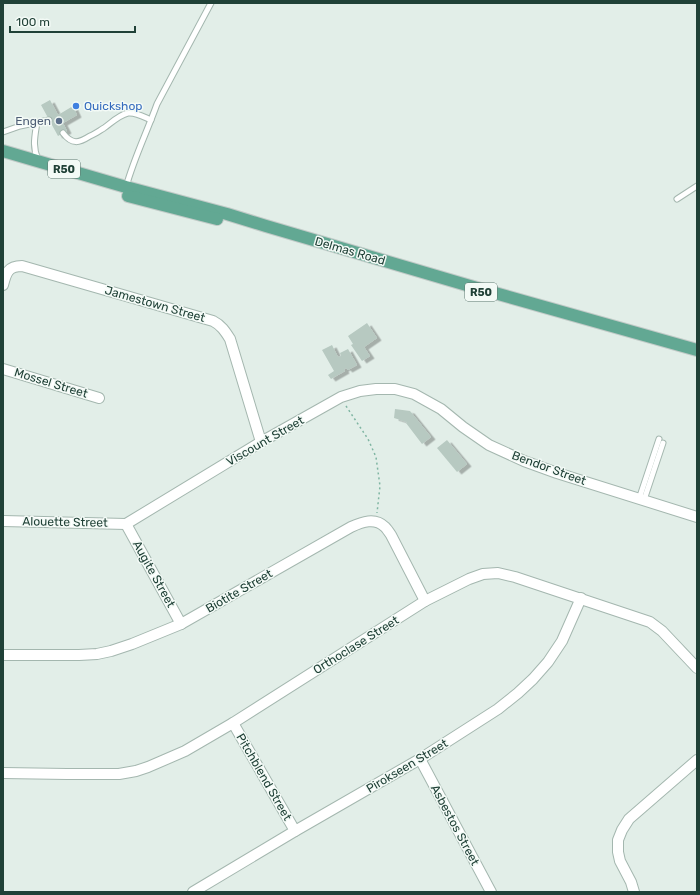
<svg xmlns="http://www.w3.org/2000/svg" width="700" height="895" font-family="Rubik,sans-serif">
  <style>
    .building { fill: #b7c9c1; filter: url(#shadow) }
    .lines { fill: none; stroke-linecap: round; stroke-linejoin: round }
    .service-casing { stroke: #a4b7af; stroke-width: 7 }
    .minor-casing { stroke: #a4b7af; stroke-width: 12 }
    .primary-casing { stroke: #c1cac7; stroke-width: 14 }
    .path { stroke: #7fb5a2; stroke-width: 1.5; stroke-dasharray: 2 3; stroke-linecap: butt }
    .service { stroke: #fff; stroke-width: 5 }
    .minor { stroke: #fff; stroke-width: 10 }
    .primary { stroke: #62a893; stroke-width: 12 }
    .shop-dot { fill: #3f7fe0; stroke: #f3faf6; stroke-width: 1.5 }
    .service-dot { fill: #5c6f8a; stroke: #f3faf6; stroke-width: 1.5 }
    .labels { text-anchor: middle; stroke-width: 3; stroke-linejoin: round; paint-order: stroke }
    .shield { fill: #f3faf6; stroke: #5f7870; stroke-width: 1 }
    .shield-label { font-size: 11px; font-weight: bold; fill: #204137 }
    .shop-label { font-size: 12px; fill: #366cbe; stroke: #f3faf6; text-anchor: start }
    .service-label { font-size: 12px; fill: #4e5e75; stroke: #f3faf6; text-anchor: end }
    .street-label { font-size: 12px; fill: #204137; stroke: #f3faf6 }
  </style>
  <defs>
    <filter id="shadow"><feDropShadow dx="4.5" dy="2.5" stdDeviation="0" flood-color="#0004"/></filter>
  </defs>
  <rect width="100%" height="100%" fill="#e2eee8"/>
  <!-- building -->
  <g class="building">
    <path d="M50,100L58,115L73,106L77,115L63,123L67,131L58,136L41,105Z"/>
    <path d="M367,323L377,338L364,347L370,356L362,361L351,345L353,344L348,336Z"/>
    <path d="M332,345L338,357L341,356L340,353L348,349L357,365L348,370L346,368L344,369L345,371L331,379L328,375L334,371L322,350Z"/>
    <path d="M395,409L410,411L431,437L422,444L406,423L407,422L394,418Z"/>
    <path d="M447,440L467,464L457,472L437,448Z"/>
  </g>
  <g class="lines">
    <!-- service casing -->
    <g class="service-casing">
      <g id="service">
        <path d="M37,122C35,136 32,146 38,160"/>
        <path d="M3,132L20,126L49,120"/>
        <path d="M63,133C72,145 79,143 90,136C95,134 99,131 104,128C111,123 119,115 128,113C136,112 144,117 151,120"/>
        <path d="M126,187C134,158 147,132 157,104L211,3"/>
        <path d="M677,199L697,186"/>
        <path d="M639,499L659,439"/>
        <path d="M644,500L663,443"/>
      </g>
    </g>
    <!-- minor casing -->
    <g class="minor-casing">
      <g id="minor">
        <path d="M3,285C6,273 8,266 22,266L213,321C221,325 225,331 230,339L261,442"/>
        <path d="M3,369L99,398"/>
        <path d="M3,521L126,524"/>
        <path d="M126,524L261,442L341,397L360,391L376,389H395L414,394L441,409L463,427L489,445L524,461L557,473L697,517"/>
        <path d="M126,524L181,624"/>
        <path d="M3,655H79L97,654L111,651L132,644L181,624L351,527C362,522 375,517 385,527C387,529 389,532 391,535L425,601"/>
        <path d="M233,723L295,831"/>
        <path d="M420,759L491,892"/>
        <path d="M3,773L67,774H119L136,771L148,767L185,751L233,723L425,601L469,579L483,574L498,573L515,577L650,622L662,631L697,668"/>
        <path d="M193,892L295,831L420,759L498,709L518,693L533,679L548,662L562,641L581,598"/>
        <path d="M634,892L631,882L620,861L618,852V840L622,830L629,819L697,760"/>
      </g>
    </g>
    <!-- primary casing -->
    <g class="primary-casing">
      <g id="primary">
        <path d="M3,151L126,187L227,214L266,226L470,286L697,350"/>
        <path d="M128,196L217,219"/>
      </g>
    </g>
    <!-- path -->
    <path class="path" d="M346,406L368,439L376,457L380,486L377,513"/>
    <!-- service -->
    <use href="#service" class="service"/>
    <!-- minor -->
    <use href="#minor" class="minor"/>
    <!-- primary -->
    <use href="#primary" class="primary"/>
  </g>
  <!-- markers -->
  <circle class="shop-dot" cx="76" cy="106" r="4"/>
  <circle class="service-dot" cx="59" cy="121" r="4"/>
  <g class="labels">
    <!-- shield labels -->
    <g class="shield">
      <rect x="48" y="160" width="32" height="18" rx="3"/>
      <rect x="465" y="283" width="32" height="18" rx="3"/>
    </g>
    <g class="shield-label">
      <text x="64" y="173">R50</text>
      <text x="481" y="296">R50</text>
    </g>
    <!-- shop labels -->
    <g class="shop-label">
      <text x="84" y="110">Quickshop</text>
    </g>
    <!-- service labels -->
    <g class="service-label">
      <text x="51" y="125">Engen</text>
    </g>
    <!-- street labels -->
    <g class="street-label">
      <text transform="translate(350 251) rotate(16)" y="4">Delmas Road</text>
      <text transform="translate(155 304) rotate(16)" y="4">Jamestown Street</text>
      <text transform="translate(51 383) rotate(17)" y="4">Mossel Street</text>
      <text transform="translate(265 441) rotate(-30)" y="4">Viscount Street</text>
      <text transform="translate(549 468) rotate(20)" y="4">Bendor Street</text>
      <text transform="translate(65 522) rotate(1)" y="4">Alouette Street</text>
      <text transform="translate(154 574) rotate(61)" y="4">Augite Street</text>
      <text transform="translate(239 591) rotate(-30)" y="4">Biotite Street</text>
      <text transform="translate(356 645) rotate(-32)" y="4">Orthoclase Street</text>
      <text transform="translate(407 766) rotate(-31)" y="4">Pirokseen Street</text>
      <text transform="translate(264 777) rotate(60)" y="4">Pitchblend Street</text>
      <text transform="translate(455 825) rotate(62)" y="4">Asbestos Street</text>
    </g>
  </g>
  <!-- border -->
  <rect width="700" height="895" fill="none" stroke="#204137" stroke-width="8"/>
  <!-- scale -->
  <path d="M10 26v6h125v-6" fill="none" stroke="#204137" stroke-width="2"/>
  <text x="16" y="26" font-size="12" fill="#204137" stroke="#f3faf6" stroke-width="3" paint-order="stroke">100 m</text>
</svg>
